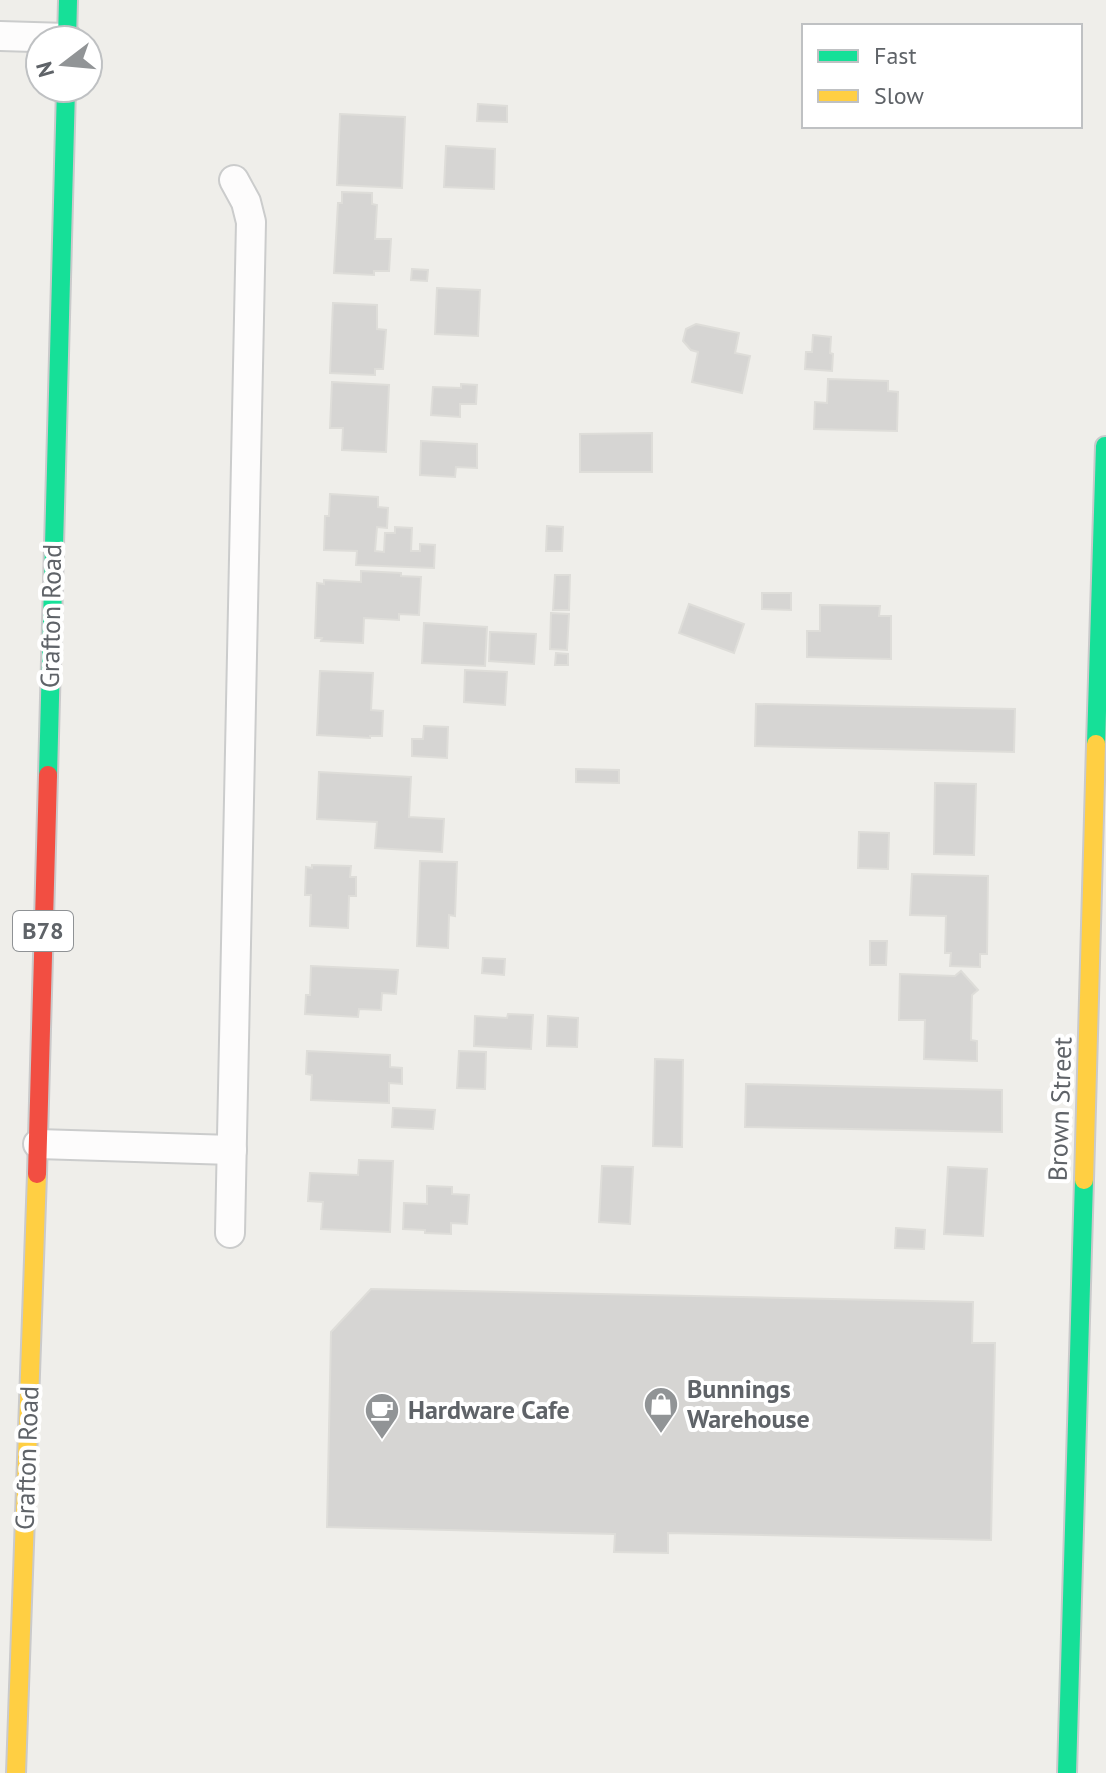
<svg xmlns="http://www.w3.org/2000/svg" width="1106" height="1773" font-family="'PT Sans',sans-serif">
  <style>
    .building { fill: #d6d5d3; stroke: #deddd9; stroke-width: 2 }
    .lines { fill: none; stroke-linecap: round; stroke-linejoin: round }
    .street-casing { stroke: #cbcccc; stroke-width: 32 }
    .fast-casing { stroke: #cacacb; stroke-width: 22 }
    .slow-casing { stroke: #cacacb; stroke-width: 22 }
    .jam-casing { stroke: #cacacb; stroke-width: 22 }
    .street { stroke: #fdfcfc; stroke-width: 28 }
    .fast { stroke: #16e098; stroke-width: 18 }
    .slow { stroke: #ffcf43; stroke-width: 18 }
    .jam { stroke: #f24e42; stroke-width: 18 }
    .labels { text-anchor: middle; stroke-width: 8; stroke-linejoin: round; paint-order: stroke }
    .shield { fill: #fff; stroke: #8f9295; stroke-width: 2 }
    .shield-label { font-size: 24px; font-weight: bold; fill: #5f6368 }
    .street-label { font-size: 26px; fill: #5f6368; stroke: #fff }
    .poi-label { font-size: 26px; font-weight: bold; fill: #5f6368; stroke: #fff; text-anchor: start }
  </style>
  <rect width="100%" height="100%" fill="#efeeea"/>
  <!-- building -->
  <g class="building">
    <path d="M478,104L507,106V122L477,121Z"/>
    <path d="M340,114L405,117L402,188L337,185Z"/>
    <path d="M446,146L495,149L494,189L444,187Z"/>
    <path d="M342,192L372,193V204L377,205L375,239H391L389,271H374V275L334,273L338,203H342Z"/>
    <path d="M412,269L428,270L427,281L411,280Z"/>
    <path d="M437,288L480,290L478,336L435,334Z"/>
    <path d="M333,303L377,305V329L386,330L383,369H375V375L330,373Z"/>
    <path d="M696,324L739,333L735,353L750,356L742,393L692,382L698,352L691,350L683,341L686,329Z"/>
    <path d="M813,335L831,337L830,353L833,354L832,371L805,369L806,352H812Z"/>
    <path d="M828,379L888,381V391L898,392L897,431L814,429L815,402L827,403Z"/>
    <path d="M332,382L389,385L386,452L342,450L343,428H330Z"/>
    <path d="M461,384L477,385L476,404H460V417L431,415L433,387L461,388Z"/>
    <path d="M652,433V472H580V434Z"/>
    <path d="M421,441L477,444V468L456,467L455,477L420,475Z"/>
    <path d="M330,494L378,497V507L388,508L387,528L377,527L375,551L384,552L385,533H395V527L412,528L411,551H420V544L435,545L434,568L356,565L357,551L324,550L325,516H329Z"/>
    <path d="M547,526L563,527L562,551H546Z"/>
    <path d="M361,571L401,573V576L421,577L419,615L399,614V620L364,618L363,643L321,641L322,638H315L317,583L324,584V580L361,582Z"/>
    <path d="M555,575H570L569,610H553Z"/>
    <path d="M762,593H791V610L762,609Z"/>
    <path d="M689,604L744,624L734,653L679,633Z"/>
    <path d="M820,605L880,606L879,616H891V659L807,657V631H820Z"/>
    <path d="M551,613L569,614L567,650L550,649Z"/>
    <path d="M424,623L487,627L485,666L422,663Z"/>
    <path d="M490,632L536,634L534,664L489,661Z"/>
    <path d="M556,653L568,654V665H555Z"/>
    <path d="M465,670L507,672L505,705L464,702Z"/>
    <path d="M320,671L373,673L371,710L383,711L382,736H370V738L317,735Z"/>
    <path d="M756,704L1015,709L1014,752L755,746Z"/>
    <path d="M424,726L448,727L447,758L412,756V739H423Z"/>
    <path d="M576,769L619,770V783L576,782Z"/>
    <path d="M319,772L411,777L409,817L444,819L442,852L375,848L377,822L317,819Z"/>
    <path d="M935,783L976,784L974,855L934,854Z"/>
    <path d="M859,832L889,833L888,869L858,868Z"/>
    <path d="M420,861L457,862L455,916L449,915L448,948L417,946Z"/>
    <path d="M312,865L351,866L350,877H356V896H349L348,928L310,926L311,895H305L306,867L312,868Z"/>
    <path d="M912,874L988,876L987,954H980V967L950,966L951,953H945L946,916L910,915Z"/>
    <path d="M870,941H887L886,965H870Z"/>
    <path d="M483,958L505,959L504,975L482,973Z"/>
    <path d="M311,966L398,970L396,994L382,993L381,1010L359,1009L358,1017L305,1014L306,995H310Z"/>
    <path d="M961,971L978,990L972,995L971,1040L977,1041V1061L924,1059L925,1020H899L900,974L955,976Z"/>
    <path d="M508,1014L533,1015L531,1049L474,1046L475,1016L507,1018Z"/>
    <path d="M548,1016L578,1018L577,1047L547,1046Z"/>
    <path d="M307,1051L390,1055V1067L402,1068V1084L389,1083V1103L311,1100L312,1075L306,1074Z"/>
    <path d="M459,1051L486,1052L485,1089L457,1088Z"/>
    <path d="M655,1059L683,1060L682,1147L653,1146Z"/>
    <path d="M746,1084L1002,1090V1132L745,1127Z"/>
    <path d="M393,1108L435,1110L433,1129L392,1127Z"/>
    <path d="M359,1160L393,1161L390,1232L321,1229L323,1202L308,1201L310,1173L358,1175Z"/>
    <path d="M602,1166L633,1167L630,1224L599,1222Z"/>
    <path d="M948,1167L987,1169L983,1236L944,1234Z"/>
    <path d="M427,1186L452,1187V1194L469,1195L467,1224L451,1223V1234L425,1233V1230L403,1229L404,1203L427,1204Z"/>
    <path d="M896,1228L925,1230L924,1249L895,1248Z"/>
    <path d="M371,1289L973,1302L972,1343H995L991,1540L668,1533V1553L614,1552L615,1534L327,1527L331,1332Z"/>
  </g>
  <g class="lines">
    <!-- street casing -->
    <g class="street-casing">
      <g id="street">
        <path d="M0,36L67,38"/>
        <path d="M38,1144L232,1150"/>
        <path d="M230,1233L251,222L246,202L234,180"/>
      </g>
    </g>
    <!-- fast casing -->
    <g class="fast-casing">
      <g id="fast">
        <path d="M67,40L68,0"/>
        <path d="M1096,744L1105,446"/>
        <path d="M48,775L66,88"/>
        <path d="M1067,1773L1084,1180"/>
      </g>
    </g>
    <!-- slow casing -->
    <g class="slow-casing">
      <g id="slow">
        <path d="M1084,1180L1096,744"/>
        <path d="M16,1773L37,1174"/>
      </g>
    </g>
    <!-- jam casing -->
    <g class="jam-casing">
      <path id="jam" d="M37,1174L48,775"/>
    </g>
    <!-- street -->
    <use href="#street" class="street"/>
    <!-- fast -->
    <use href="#fast" class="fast"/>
    <!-- slow -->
    <use href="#slow" class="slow"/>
    <!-- jam -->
    <use href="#jam" class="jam"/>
  </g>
  <!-- icons -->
  <defs>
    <g id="shop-pin" transform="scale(1.8)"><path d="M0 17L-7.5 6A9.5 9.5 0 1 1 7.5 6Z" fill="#919496" stroke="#fff"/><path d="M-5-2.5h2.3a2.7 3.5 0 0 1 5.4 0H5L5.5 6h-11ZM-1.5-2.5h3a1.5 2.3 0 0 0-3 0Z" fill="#fff"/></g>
    <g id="cafe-pin" transform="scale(1.8)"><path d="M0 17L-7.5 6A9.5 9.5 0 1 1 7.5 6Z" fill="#919496" stroke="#fff"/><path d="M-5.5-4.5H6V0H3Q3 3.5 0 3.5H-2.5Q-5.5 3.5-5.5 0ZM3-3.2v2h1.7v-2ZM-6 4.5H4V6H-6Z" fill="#fff"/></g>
  </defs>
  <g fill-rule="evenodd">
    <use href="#shop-pin" x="661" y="1404"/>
    <use href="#cafe-pin" x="382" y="1410"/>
  </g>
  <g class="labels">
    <!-- shield labels -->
    <rect class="shield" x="13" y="911" width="60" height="40" rx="6"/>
    <g class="shield-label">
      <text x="43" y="939">B78</text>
    </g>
    <!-- street labels -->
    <g class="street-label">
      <text transform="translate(51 616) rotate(-89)" y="9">Grafton Road</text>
      <text transform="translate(1060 1109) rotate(-88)" y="9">Brown Street</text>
      <text transform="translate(27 1458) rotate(-88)" y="9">Grafton Road</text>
    </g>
    <!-- poi labels -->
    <g class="poi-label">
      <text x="687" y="1398">Bunnings<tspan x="687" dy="30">Warehouse</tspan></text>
      <text x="408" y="1419">Hardware Cafe</text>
    </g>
  </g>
  <!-- legend -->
  <rect x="802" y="24" width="280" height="104" fill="#ffffff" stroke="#bfc1c3" stroke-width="2"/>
  <rect x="818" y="50" width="40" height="12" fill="#16e098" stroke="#bfc1c3" stroke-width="2"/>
  <text x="874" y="64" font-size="24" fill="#5f6368">Fast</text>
  <rect x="818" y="90" width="40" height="12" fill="#ffcf43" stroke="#bfc1c3" stroke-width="2"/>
  <text x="874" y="104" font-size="24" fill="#5f6368">Slow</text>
  <!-- north arrow -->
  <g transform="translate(64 64) rotate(254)"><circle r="38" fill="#ffffff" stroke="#bfc1c3" stroke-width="2"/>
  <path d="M0-6L14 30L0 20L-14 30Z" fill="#919496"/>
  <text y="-12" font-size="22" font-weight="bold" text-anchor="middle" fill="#5f6368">N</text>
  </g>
</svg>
